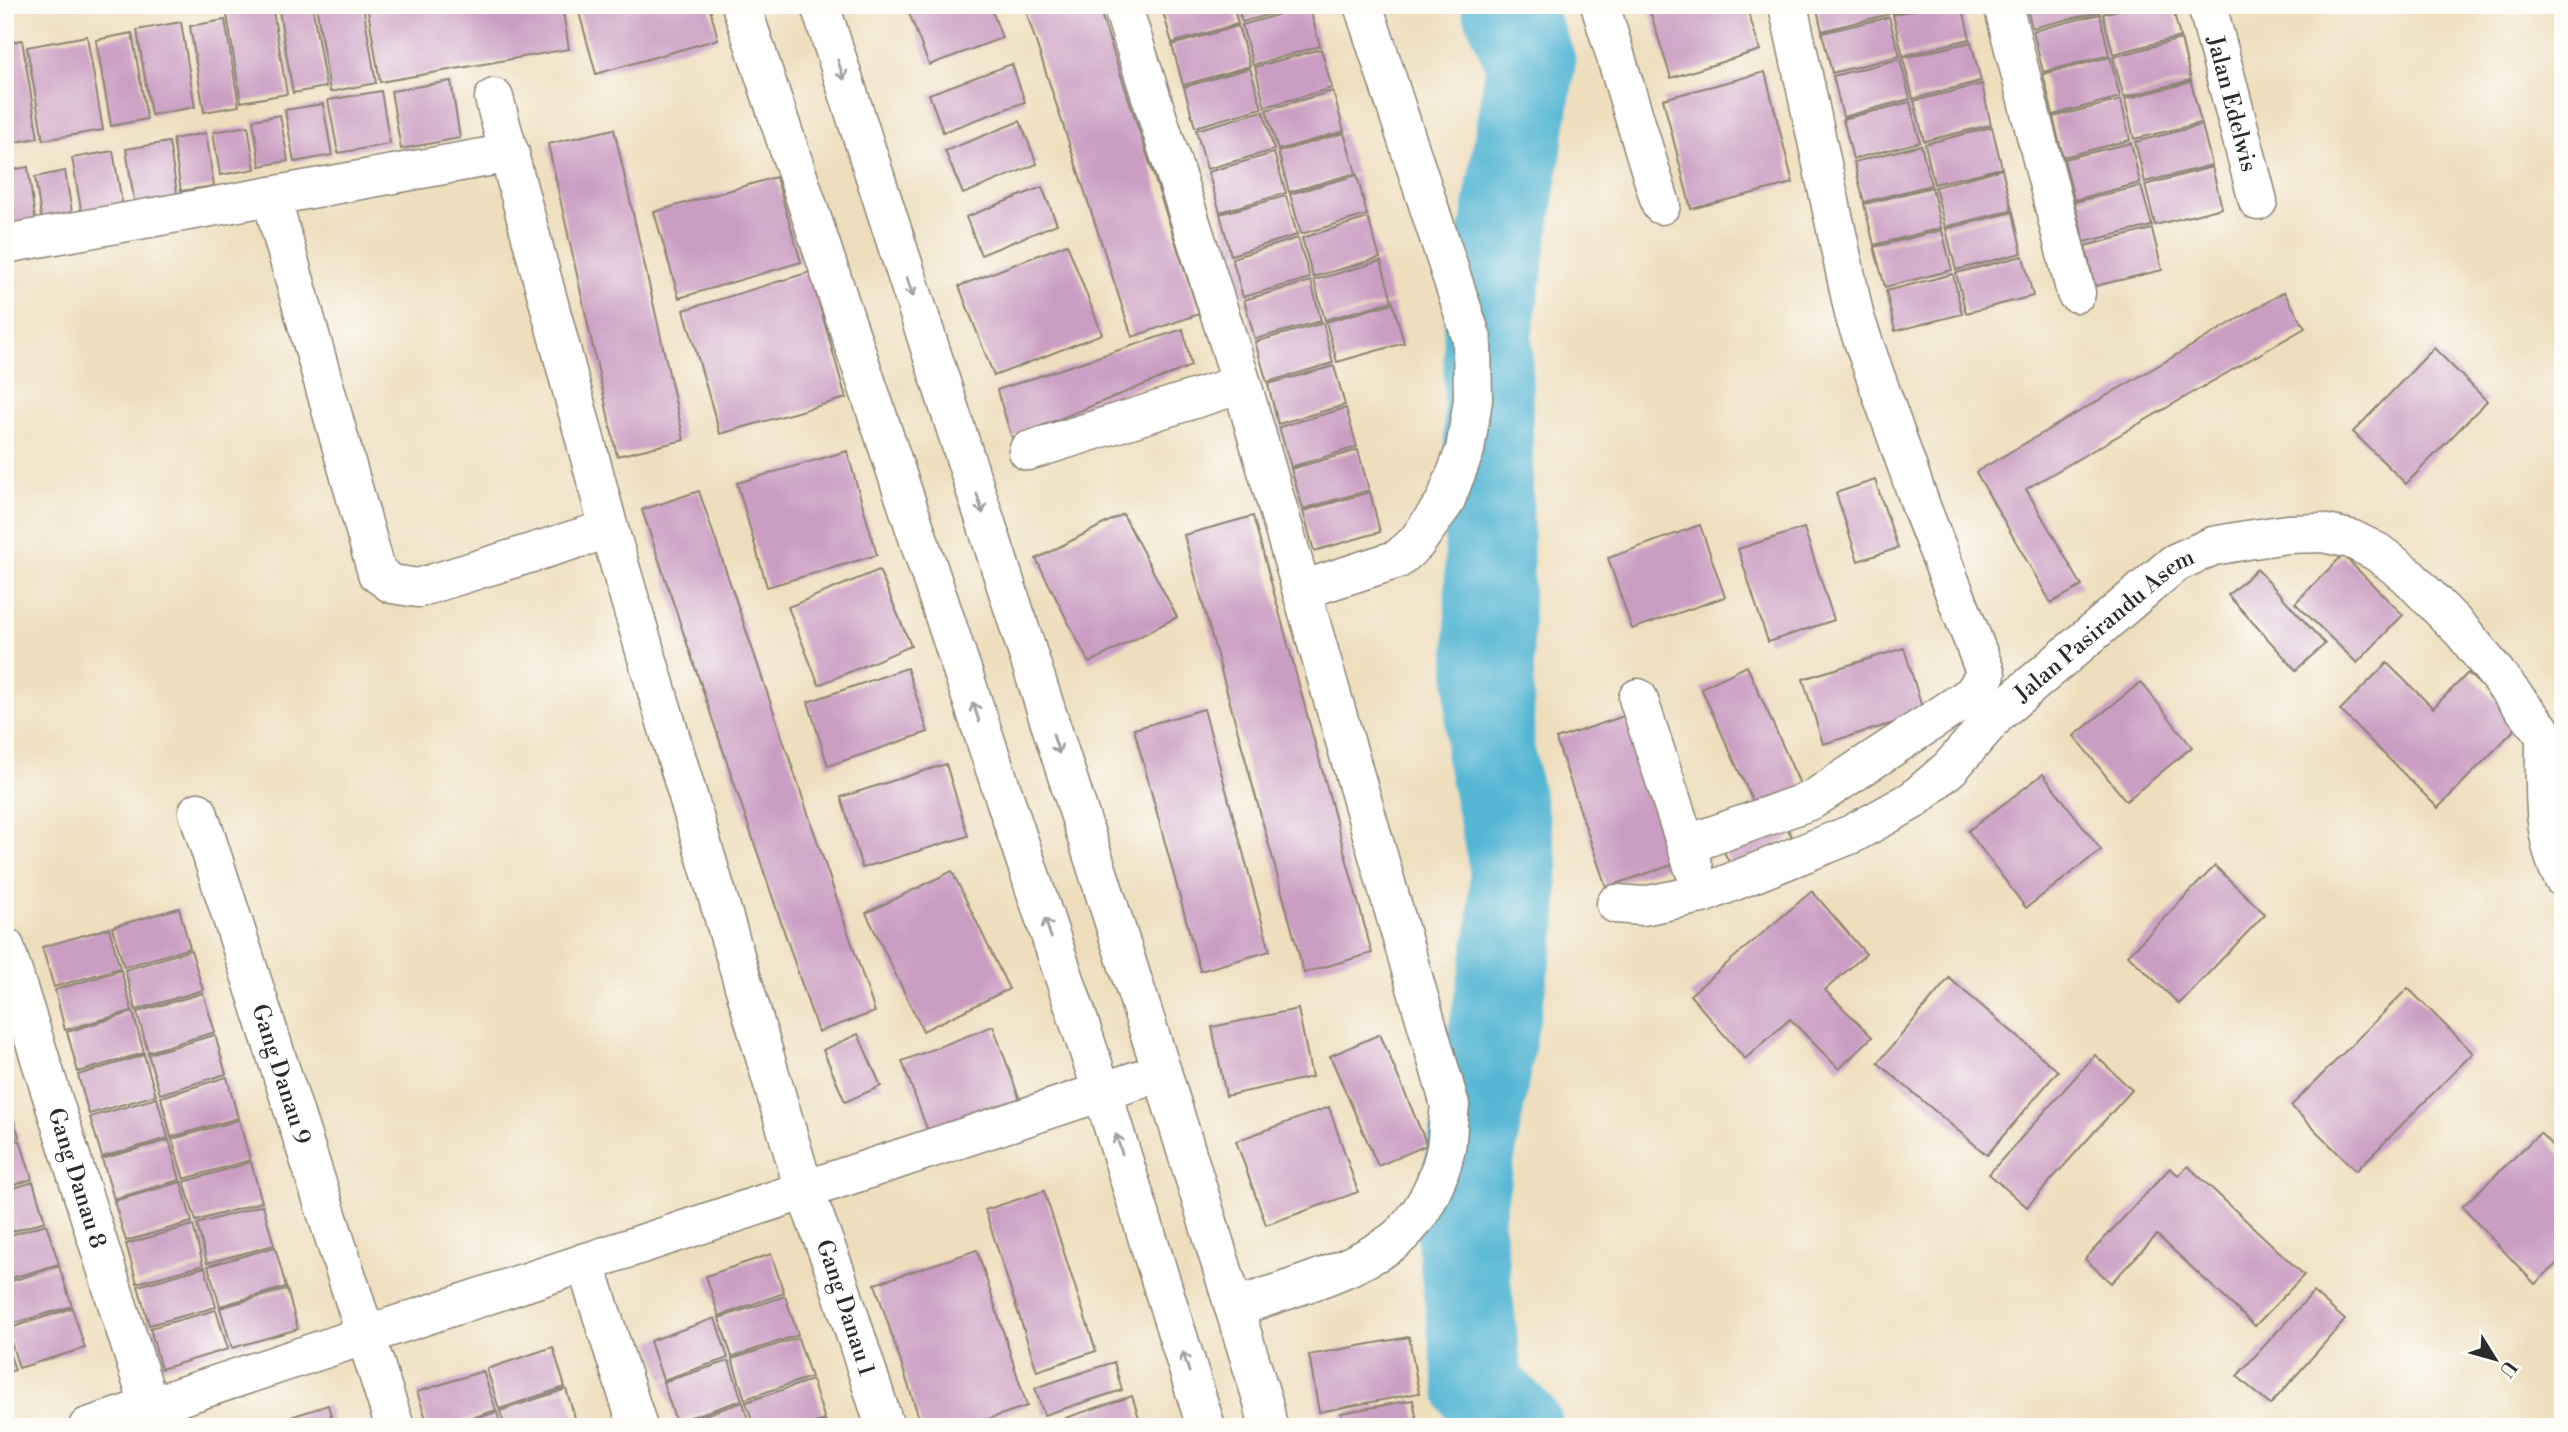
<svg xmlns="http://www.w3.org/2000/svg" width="2568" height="1432" font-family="'Libre Bodoni',serif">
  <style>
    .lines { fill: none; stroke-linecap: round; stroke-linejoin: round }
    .river { stroke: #55b6d4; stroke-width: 89 }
    .building { fill: #ca9ec3 }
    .street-casing { stroke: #8c8474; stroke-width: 41 }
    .street { stroke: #fff; stroke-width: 38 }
    .oneway { stroke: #a0a0a0 }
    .labels { text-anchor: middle; stroke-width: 5; stroke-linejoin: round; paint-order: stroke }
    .street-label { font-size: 23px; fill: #2b2b2b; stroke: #fdfcf7 }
  </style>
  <rect width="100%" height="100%" fill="#fdfcf7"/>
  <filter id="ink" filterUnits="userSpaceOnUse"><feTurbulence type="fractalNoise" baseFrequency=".0143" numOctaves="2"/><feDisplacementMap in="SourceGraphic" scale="14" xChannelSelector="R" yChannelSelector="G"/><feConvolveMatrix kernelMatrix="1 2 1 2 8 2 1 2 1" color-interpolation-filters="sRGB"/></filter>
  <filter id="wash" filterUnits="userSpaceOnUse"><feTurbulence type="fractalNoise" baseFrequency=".00686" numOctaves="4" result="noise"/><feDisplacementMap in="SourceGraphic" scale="28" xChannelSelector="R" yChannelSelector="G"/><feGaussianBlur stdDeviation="1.57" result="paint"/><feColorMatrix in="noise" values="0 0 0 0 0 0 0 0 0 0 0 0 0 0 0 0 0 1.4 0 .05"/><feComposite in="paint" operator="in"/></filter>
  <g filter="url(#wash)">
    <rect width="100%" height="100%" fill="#eedebd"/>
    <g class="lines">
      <!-- river -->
      <path class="river" d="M1506,5L1531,63L1488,331L1490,752L1514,868L1512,926L1459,1219L1479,1388L1518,1427"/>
    </g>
    <g id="blocks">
      <!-- building -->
      <g class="building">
        <path d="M247,5H272L287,94L241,102L226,9Z"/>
        <path d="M278,5H312L326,87L293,93Z"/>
        <path d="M316,5H363L376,83L330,92Z"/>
        <path d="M367,5H562L569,49L380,82Z"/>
        <path d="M577,5H709L718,39L596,74Z"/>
        <path d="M906,5H990L1002,38L929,65Z"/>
        <path d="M1024,5H1098L1199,314L1132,337Z"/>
        <path d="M1161,5H1233L1238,24L1172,43Z"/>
        <path d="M1237,5H1300V6L1242,22Z"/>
        <path d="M1648,5H1746L1760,50L1671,78Z"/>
        <path d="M1816,5H1887L1889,14L1822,31Z"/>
        <path d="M1891,5H1920V6L1893,13Z"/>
        <path d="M1933,5H1962L1970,39L1903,56L1893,15Z"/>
        <path d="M2026,5H2098L2099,12L2032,28Z"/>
        <path d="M2101,5H2123V6L2103,11Z"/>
        <path d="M2137,5H2172L2180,37L2113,54L2103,14Z"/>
        <path d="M1309,6L1320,46L1253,65L1242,25Z"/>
        <path d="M2100,14L2109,55L2043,72L2033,31Z"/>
        <path d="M1889,17L1900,56L1832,73L1822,33Z"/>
        <path d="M225,20L239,106L204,112L190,26Z"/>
        <path d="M181,22L195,107L151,115L137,30Z"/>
        <path d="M1238,26L1250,66L1183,85L1172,45Z"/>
        <path d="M132,33L147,119L111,126L96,40Z"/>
        <path d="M87,36L103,130L43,140L27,47Z"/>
        <path d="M2181,39L2191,80L2124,97L2113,57Z"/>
        <path d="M22,40L38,138L5,144V43Z"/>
        <path d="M1971,42L1981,81L1913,99L1903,58Z"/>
        <path d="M1321,49L1332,88L1265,107L1255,67Z"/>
        <path d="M2110,57L2120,97L2053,115L2043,74Z"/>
        <path d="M1900,59L1910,99L1843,117L1833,76Z"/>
        <path d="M1012,64L1025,102L943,132L929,94Z"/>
        <path d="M1250,68L1262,108L1195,127L1184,87Z"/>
        <path d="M1765,72L1793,183L1691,209L1663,99Z"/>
        <path d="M451,81L460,138L401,149L391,91Z"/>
        <path d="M2191,82L2201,123L2134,139L2125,99Z"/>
        <path d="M1982,84L1991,125L1924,141L1914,101Z"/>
        <path d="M381,91L390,144L338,153L328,100Z"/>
        <path d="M1333,91L1344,131L1278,150L1266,110Z"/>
        <path d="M2121,100L2130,140L2063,157L2053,117Z"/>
        <path d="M1910,102L1920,142L1853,159L1843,119Z"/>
        <path d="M323,104L332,155L294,162L285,110Z"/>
        <path d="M1263,111L1274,150L1207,169L1196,130Z"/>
        <path d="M280,115L288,161L260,166L253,120Z"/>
        <path d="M1020,121L1037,164L963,194L945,151Z"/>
        <path d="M2202,125L2212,165L2145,182L2135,142Z"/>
        <path d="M248,126L255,169L220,175L213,132Z"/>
        <path d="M1992,127L2002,168L1934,184L1925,144Z"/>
        <path d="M614,129L684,440L617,456L548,144Z"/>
        <path d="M206,133L214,186L181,191L173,139Z"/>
        <path d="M1344,133L1356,173L1289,192L1278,152Z"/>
        <path d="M169,142L178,199L135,206L126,149Z"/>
        <path d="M2131,143L2140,183L2074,200L2064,159Z"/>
        <path d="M1921,145L1931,185L1864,202L1854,162Z"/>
        <path d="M113,151L123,208L82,215L72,158Z"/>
        <path d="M1274,153L1286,193L1220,212L1208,172Z"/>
        <path d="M28,167L36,226L5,232V171Z"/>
        <path d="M2212,167L2222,208L2155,225L2145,185Z"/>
        <path d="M2002,169L2012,210L1945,227L1935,187Z"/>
        <path d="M65,171L73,218L42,223L35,177Z"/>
        <path d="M1357,175L1367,215L1301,234L1290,194Z"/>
        <path d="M776,177L801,262L679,298L654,212Z"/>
        <path d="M2141,186L2152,226L2084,242L2074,202Z"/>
        <path d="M1042,187L1057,224L981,255L966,217Z"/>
        <path d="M1932,187L1941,228L1874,245L1864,204Z"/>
        <path d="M1286,196L1297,235L1231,255L1220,214Z"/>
        <path d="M2013,212L2022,253L1956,270L1946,229Z"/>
        <path d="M1368,218L1380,258L1313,277L1302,238Z"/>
        <path d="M2152,229L2162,270L2095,286L2085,246Z"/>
        <path d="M1942,230L1952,270L1885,287L1874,247Z"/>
        <path d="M1298,238L1310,278L1243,297L1232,258Z"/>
        <path d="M1067,244L1102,334L994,376L959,286Z"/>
        <path d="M2023,256L2033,296L1966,313L1956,273Z"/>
        <path d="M1381,261L1392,301L1325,320L1314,280Z"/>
        <path d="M810,272L846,398L720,434L684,310Z"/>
        <path d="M1953,274L1962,314L1895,331L1886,291Z"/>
        <path d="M1311,281L1321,321L1255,339L1244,300Z"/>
        <path d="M2284,292L2305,328L2026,489L2082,586L2051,603L1976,472Z"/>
        <path d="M1393,303L1404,343L1337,362L1326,322Z"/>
        <path d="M1323,323L1333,363L1267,382L1255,342Z"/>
        <path d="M1183,329L1191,366L1012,438L997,390Z"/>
        <path d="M2434,348L2487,401L2406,484L2353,432Z"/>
        <path d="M1334,366L1345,405L1278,424L1268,384Z"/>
        <path d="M1346,408L1357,447L1291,467L1279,427Z"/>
        <path d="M1358,450L1369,490L1303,509L1291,469Z"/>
        <path d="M847,451L877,555L767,587L737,483Z"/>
        <path d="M1875,480L1898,548L1858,561L1836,493Z"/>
        <path d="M699,491L875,1012L818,1032L642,510Z"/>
        <path d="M1370,492L1380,532L1314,551L1303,511Z"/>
        <path d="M1123,514L1177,617L1089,663L1036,559Z"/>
        <path d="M1253,516L1372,953L1304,973L1184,535Z"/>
        <path d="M1700,525L1725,597L1632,629L1608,558Z"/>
        <path d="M1804,528L1834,620L1768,642L1738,549Z"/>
        <path d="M2343,555L2403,615L2357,663L2295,603Z"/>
        <path d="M2257,569L2325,644L2296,670L2228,595Z"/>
        <path d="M879,570L911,646L819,685L788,607Z"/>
        <path d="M1904,648L1924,714L1823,744L1803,679Z"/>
        <path d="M2387,663L2433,708L2468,673L2520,724L2438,808L2340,710Z"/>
        <path d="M1747,666L1804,793L1758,813L1701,688Z"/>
        <path d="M907,668L928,732L828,766L808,702Z"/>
        <path d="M2141,682L2192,747L2126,801L2074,736Z"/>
        <path d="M1204,709L1270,951L1200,971L1134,729Z"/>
        <path d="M1624,716L1675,864L1606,887L1556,739Z"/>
        <path d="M946,764L968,836L862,868L841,797Z"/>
        <path d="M2043,774L2101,850L2026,908L1968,831Z"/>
        <path d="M1782,818L1792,837L1731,866L1721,846Z"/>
        <path d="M2215,866L2265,914L2179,1004L2128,955Z"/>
        <path d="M952,871L1009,989L923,1031L866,913Z"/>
        <path d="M1812,891L1866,954L1825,990L1872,1037L1839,1069L1790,1019L1745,1059L1690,995Z"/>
        <path d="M179,908L190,948L124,967L112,927Z"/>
        <path d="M109,928L120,968L54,987L42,947Z"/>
        <path d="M191,950L203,990L136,1010L125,970Z"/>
        <path d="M121,970L132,1011L65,1030L55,990Z"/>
        <path d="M1949,978L2058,1071L1987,1155L1878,1063Z"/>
        <path d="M2408,988L2473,1053L2356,1171L2291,1106Z"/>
        <path d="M203,993L215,1032L148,1052L137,1012Z"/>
        <path d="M1298,1009L1312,1077L1226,1096L1212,1027Z"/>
        <path d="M133,1012L144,1053L78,1072L67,1032Z"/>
        <path d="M993,1026L1020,1100L929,1134L902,1061Z"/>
        <path d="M858,1034L881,1086L845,1102L823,1050Z"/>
        <path d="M1380,1034L1427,1145L1378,1166L1330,1056Z"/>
        <path d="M215,1035L226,1074L160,1094L148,1054Z"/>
        <path d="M144,1055L156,1095L89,1114L78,1075Z"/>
        <path d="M2095,1055L2132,1090L2027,1207L1989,1174Z"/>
        <path d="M227,1077L238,1118L171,1137L161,1097Z"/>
        <path d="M7,1098L19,1137L5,1142V1099Z"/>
        <path d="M157,1098L168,1138L102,1157L90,1117Z"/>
        <path d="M1329,1107L1358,1192L1266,1225L1236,1141Z"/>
        <path d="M239,1120L250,1160L184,1179L172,1139Z"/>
        <path d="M2540,1133L2563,1157V1258L2535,1284L2462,1207Z"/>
        <path d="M20,1140L32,1179L5,1188V1145Z"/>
        <path d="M169,1140L180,1180L114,1199L102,1159Z"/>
        <path d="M251,1162L262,1202L196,1221L184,1182Z"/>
        <path d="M2188,1166L2304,1275L2255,1326L2157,1235L2111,1283L2085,1259L2170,1168L2178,1175Z"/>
        <path d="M33,1182L45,1221L5,1234V1191Z"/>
        <path d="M181,1182L192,1222L126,1241L114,1201Z"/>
        <path d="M1044,1191L1096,1351L1037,1371L985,1210Z"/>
        <path d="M263,1205L274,1245L207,1263L197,1224Z"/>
        <path d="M46,1224L59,1264L5,1280V1237Z"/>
        <path d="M193,1225L203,1265L137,1283L126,1244Z"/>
        <path d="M275,1247L286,1287L220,1306L208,1266Z"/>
        <path d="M977,1250L1027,1406L964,1427H922L875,1284Z"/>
        <path d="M771,1254L784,1293L719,1316L706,1276Z"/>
        <path d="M59,1266L72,1306L5,1326V1283Z"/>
        <path d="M205,1267L216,1307L149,1325L138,1286Z"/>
        <path d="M287,1289L298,1329L232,1348L220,1308Z"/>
        <path d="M2313,1292L2345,1320L2270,1405L2237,1376Z"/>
        <path d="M785,1296L798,1335L732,1357L719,1318Z"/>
        <path d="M72,1308L85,1348L19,1368L7,1329Z"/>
        <path d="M216,1310L228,1349L161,1369L150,1328Z"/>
        <path d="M715,1318L728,1358L663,1380L650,1341Z"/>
        <path d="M1409,1337L1419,1393L1319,1412L1309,1355Z"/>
        <path d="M798,1338L811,1377L745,1399L732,1359Z"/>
        <path d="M5,1340L15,1370L5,1373Z"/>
        <path d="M553,1347L565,1387L499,1409L487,1369Z"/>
        <path d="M729,1361L742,1400L676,1422L663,1382Z"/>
        <path d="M1114,1362L1122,1390L1044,1415L1035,1388Z"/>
        <path d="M483,1371L496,1410L445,1427H429L417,1392Z"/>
        <path d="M812,1380L825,1420L803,1427H754L746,1402Z"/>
        <path d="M566,1389L578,1427H505L500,1411Z"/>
        <path d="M1132,1396L1142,1427H1041V1426Z"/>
        <path d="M1413,1400L1418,1427H1343L1341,1413Z"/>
        <path d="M743,1402L750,1427H678L677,1424Z"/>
        <path d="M328,1405L334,1427H263V1426Z"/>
        <path d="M497,1412L501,1427H453V1426Z"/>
        <path d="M826,1421L827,1427H811L810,1426Z"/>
      </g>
    </g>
  </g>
  <g filter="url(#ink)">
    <use href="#blocks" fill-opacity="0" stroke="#8c8474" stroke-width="2"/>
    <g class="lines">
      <!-- street casing -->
      <g class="street-casing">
        <g id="street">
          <path d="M741,5L1102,1091L1206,1427"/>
          <path d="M820,5L1162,1072L1263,1402L1268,1427"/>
          <path d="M1122,5L1242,384L1450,1105C1448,1119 1448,1134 1446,1148C1439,1182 1421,1220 1394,1241C1348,1274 1287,1289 1234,1308"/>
          <path d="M1600,5L1661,205"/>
          <path d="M2003,5L2076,293"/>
          <path id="s1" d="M2207,5L2258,201"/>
          <path id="s2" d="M494,98L609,529L804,1189L835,1271L885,1427"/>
          <path d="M271,196L377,573L392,584L418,588L609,529"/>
          <path d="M5,244L510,153"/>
          <path d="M1028,451L1242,384"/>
          <path d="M1302,590L1398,559L1416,543L1445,502L1465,450L1473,400L1472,339L1363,5"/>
          <path d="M1638,698L1694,869"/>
          <path d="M2545,735C2545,782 2541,836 2563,878"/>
          <path id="s3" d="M198,812L395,1427"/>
          <path d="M1686,845L1812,800L1973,694L1986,674L1922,509L1855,318L1788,5"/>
          <path id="s4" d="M1616,904L1643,906L1702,894L1852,834L1885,816L1913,800L1950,768L1997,714L2175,563L2213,546L2247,540L2287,534L2322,533L2351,539L2377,552L2406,574L2463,632L2545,735L2563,752"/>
          <path id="s5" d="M5,947L156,1427"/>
          <path d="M585,1262L638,1427"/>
          <path d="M88,1427L1162,1072"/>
        </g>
      </g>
      <!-- street -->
      <use href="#street" class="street"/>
    </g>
    <!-- one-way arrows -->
    <defs><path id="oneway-shaft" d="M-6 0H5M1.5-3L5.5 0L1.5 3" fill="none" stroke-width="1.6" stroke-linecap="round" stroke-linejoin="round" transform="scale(1.75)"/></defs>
    <g class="oneway">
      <use href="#oneway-shaft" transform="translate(841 70) rotate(72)"/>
      <use href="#oneway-shaft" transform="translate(910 287) rotate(72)"/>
      <use href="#oneway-shaft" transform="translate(980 504) rotate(72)"/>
      <use href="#oneway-shaft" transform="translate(976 712) rotate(-108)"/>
      <use href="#oneway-shaft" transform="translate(1056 744) rotate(72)"/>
      <use href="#oneway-shaft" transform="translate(1048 928) rotate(-108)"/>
      <use href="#oneway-shaft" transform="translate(1119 1144) rotate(-107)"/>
      <use href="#oneway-shaft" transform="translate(1186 1362) rotate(-107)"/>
    </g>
  </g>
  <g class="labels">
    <!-- street labels -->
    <g class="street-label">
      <text dy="8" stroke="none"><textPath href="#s1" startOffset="102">Jalan Edelwis</textPath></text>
      <text dy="8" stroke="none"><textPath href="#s4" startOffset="579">Jalan Pasirandu Asem</textPath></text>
      <text dy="8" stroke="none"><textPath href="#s3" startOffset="275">Gang Danau 9</textPath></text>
      <text dy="8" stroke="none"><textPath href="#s5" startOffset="242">Gang Danau 8</textPath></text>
      <text dy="8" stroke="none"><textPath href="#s2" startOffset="1260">Gang Danau 1</textPath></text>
    </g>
  </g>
  <!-- margin -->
  <rect width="2568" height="1432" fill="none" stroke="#fdfcf7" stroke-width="28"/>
  <!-- north arrow -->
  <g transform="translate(2495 1359) rotate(127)" stroke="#fdfcf7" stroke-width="5" paint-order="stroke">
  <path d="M0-5L12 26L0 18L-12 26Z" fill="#2b2b2b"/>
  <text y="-10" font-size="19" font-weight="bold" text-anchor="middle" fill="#2b2b2b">U</text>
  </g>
</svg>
